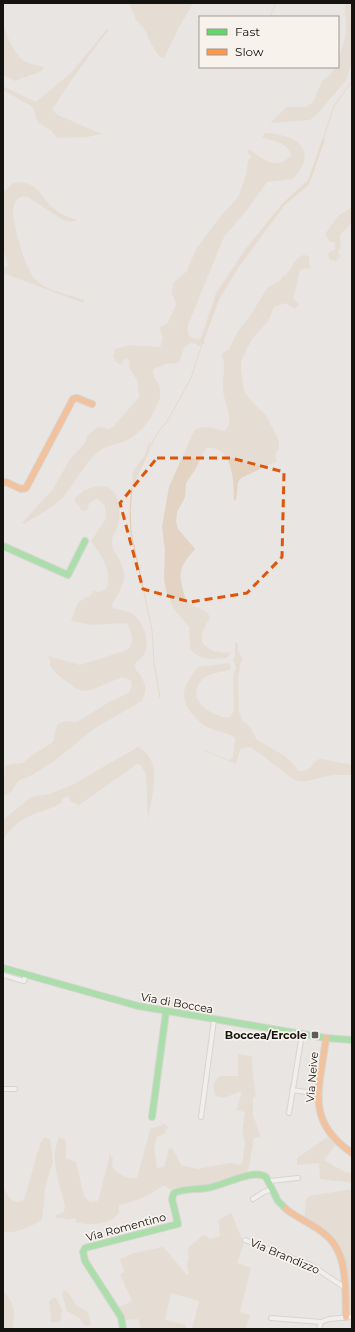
<svg xmlns="http://www.w3.org/2000/svg" width="355" height="1332" font-family="Montserrat,sans-serif">
  <style>
    .green { fill: #e2d3c3 }
    .lines { fill: none; stroke-linecap: round; stroke-linejoin: round }
    .stream { stroke: #e7c9a9; stroke-width: 1 }
    .street-casing { stroke: #c3c1bf; stroke-width: 6 }
    .fast-casing { stroke: #c3c1bf; stroke-width: 8 }
    .slow-casing { stroke: #c3c1bf; stroke-width: 8 }
    .street { stroke: #fcfbfb; stroke-width: 4 }
    .fast { stroke: #63d668; stroke-width: 6 }
    .slow { stroke: #ff974d; stroke-width: 6 }
    .marked { fill: none; stroke: #dd560c; stroke-width: 3; stroke-dasharray: 8 5; stroke-linejoin: round }
    .poi-dot { fill: #5f5c5a; stroke: #f8f2ec; stroke-width: 1.5 }
    .labels { text-anchor: middle; stroke-width: 3.5; stroke-linejoin: round; paint-order: stroke }
    .street-label { font-size: 11px; fill: #151310; stroke: #f8f2ec }
    .poi-label { font-size: 11px; font-weight: bold; fill: #151310; stroke: #f8f2ec; text-anchor: end }
  </style>
  <rect width="100%" height="100%" fill="#e8e5e2"/>
  <!-- green -->
  <g class="green">
    <path d="M129,3H193L178,29L164,58L160,57L151,44L145,30L136,20Z"/>
    <path d="M345,3H352V63L346,80L320,111L310,120L270,123L287,107H306L313,102L322,81L329,76L336,67H338C338,55 345,43 346,31C347,22 344,13 345,3Z"/>
    <path d="M3,21C5,33 13,52 23,60C28,64 38,65 44,67L42,71L15,81L3,75Z"/>
    <path d="M107,29H109L70,82L52,110L58,115L102,134L87,137L57,138L51,130L38,123L33,107L3,90V86L36,102L71,73Z"/>
    <path d="M265,133C296,135 320,148 293,179L267,182L247,210L224,237L188,325L187,330L191,338L198,339L201,338L216,293L246,248L284,202L308,180L322,139L325,140L309,185L285,205L239,267L219,300L204,340L205,343L198,346L196,344L190,343L184,348L179,363L166,364L153,369C151,379 166,385 158,403C152,418 141,434 125,441C115,445 105,445 97,453C83,465 75,484 62,498C52,509 36,516 24,524L22,523L53,489L70,459L85,443L87,436L98,427L108,429L113,427L139,397L137,380L129,368L130,361L125,358L122,364H118L113,357L115,349L129,345L160,347L163,339L159,327L167,324L176,304L172,293L173,283L187,271L196,249L219,218L238,197L246,176L248,161L252,156L247,153L249,149C263,159 277,172 291,155C287,141 273,142 262,137Z"/>
    <path d="M20,182C41,185 39,196 53,208C60,214 69,218 78,220L70,222L63,220L28,197C22,196 16,198 14,205C10,218 25,270 36,280C47,291 69,294 84,300L83,303L3,273V269L8,266L3,248V192L13,183Z"/>
    <path d="M352,207V222L340,235L341,245L338,251L340,256L337,261L330,260L328,253L335,249V243L329,241L325,234L338,216Z"/>
    <path d="M303,255L309,256L310,268L301,269C296,279 297,289 293,299L299,304L295,309L286,303L274,307L268,321L252,339L241,361V370L244,391L252,402L266,415L279,441V448L275,455L277,461L241,478L238,482L236,500H234C234,481 233,445 206,448L196,468L186,483L185,497L177,512L176,522L178,529L195,549C182,565 177,569 183,590C184,595 186,601 190,604C197,609 206,608 210,617L202,633V642C208,651 221,654 231,652L227,658C212,659 200,661 190,649L189,627L174,609L167,594L164,579L165,550L162,527L169,487L193,433L197,428L209,427L225,431C236,419 223,402 223,389C222,377 227,364 221,354L229,349L238,331L250,316L267,288L281,280L282,277C292,272 292,260 303,255Z"/>
    <path d="M151,442L147,455L132,485L133,471L145,455L148,444Z"/>
    <path d="M94,487C99,487 104,485 109,488C120,493 121,514 118,525C117,531 112,535 112,542C112,548 116,554 119,559C130,578 121,588 112,605L113,608C119,609 126,611 131,613C143,620 150,640 145,653C143,658 136,660 135,665L136,670L141,676L145,685V692L142,701L95,728L53,762L32,775L18,781L12,791L3,797L5,765L23,763L32,755L53,742L57,725L64,721L77,722L109,702L129,693L132,685L130,680L122,677L91,690L83,691L77,689L59,676L50,666V661L48,656L80,665L127,650C135,642 132,631 126,623L92,625L71,621L78,602L91,595L93,591L99,592L107,588C113,570 101,555 91,541L106,519L105,506L97,498L89,503L88,509L85,511L80,510V506L75,503V498L85,490Z"/>
    <path d="M235,643H238V651L243,659L240,664L238,682L239,711L242,720L250,727L257,740L285,756L299,771C314,772 311,760 320,759C323,758 345,764 352,765V775H332L303,782L296,781L251,747L241,748L236,764L204,751V750L229,760L233,757L235,738C228,732 217,732 209,728C202,725 197,719 192,714C177,695 185,684 198,667L229,663L231,668L229,670C221,672 210,673 204,678C188,693 199,707 215,714C220,716 224,718 230,717L234,711L233,676L236,668L233,659L235,655Z"/>
    <path d="M138,747C165,761 151,796 148,820L146,775L141,765L137,764L79,805L70,801L69,796L62,799V803C36,816 20,813 3,840V820L31,797L50,794L74,784Z"/>
    <path d="M238,1054L251,1056L256,1097L253,1098V1115L261,1137L254,1138L248,1173L215,1185L174,1192L165,1186H162C151,1196 133,1202 119,1205V1213C109,1225 90,1226 76,1222L75,1218L66,1220L63,1218H55L56,1215L64,1212L65,1206C60,1186 49,1157 59,1137L66,1141V1158L76,1162L84,1196L90,1202L98,1201L110,1154L113,1159L112,1167C120,1175 126,1179 137,1178L150,1129L165,1124L168,1127L164,1134L157,1137L154,1146L157,1168L164,1167L169,1148L173,1149L181,1165L197,1169L230,1163L239,1165L242,1163L245,1143L242,1131L245,1112L236,1110L242,1093L240,1092L223,1098L216,1096C212,1087 213,1083 219,1076H238Z"/>
    <path d="M329,1136L337,1143L324,1160L345,1172L352,1173V1183L320,1179L319,1163L297,1165V1158Z"/>
    <path d="M44,1137L50,1139L53,1161L45,1188L42,1220C32,1226 15,1235 3,1231V1191L5,1189C8,1198 14,1206 24,1200L40,1144Z"/>
    <path d="M352,1189V1315H349L343,1254C337,1235 322,1227 304,1218L306,1200L309,1196Z"/>
    <path d="M231,1213L244,1243L237,1263L251,1268L240,1312L250,1315L246,1329H192L199,1301L171,1293L165,1320L186,1325V1329H141L138,1319L124,1320L118,1308L132,1301L120,1274L124,1272L120,1259L134,1253L163,1247C172,1256 178,1265 187,1275L189,1274L187,1265L189,1255L188,1248L203,1235L207,1236L210,1239L220,1236L218,1220Z"/>
    <path d="M66,1290L77,1306L88,1312L91,1325L85,1326L80,1318L67,1311L62,1293Z"/>
    <path d="M3,1291C15,1303 15,1313 13,1329H3Z"/>
    <path d="M52,1298H56L62,1310L61,1320L57,1322H51L49,1302Z"/>
  </g>
  <g class="lines">
    <!-- stream -->
    <g class="stream">
      <path d="M270,17L276,3"/>
      <path d="M160,698L154,662L152,630L131,532L130,511L132,487L156,435L168,420L191,378L218,295L250,247L284,203L308,183L311,177L334,106L352,81"/>
    </g>
    <!-- street casing -->
    <g class="street-casing">
      <g id="street">
        <path d="M3,975L24,981L26,975"/>
        <path d="M3,1089H15"/>
        <path d="M292,1090L320,1094"/>
        <path d="M289,1113L302,1034"/>
        <path d="M201,1117L214,1020"/>
        <path d="M270,1181L298,1178"/>
        <path d="M253,1199L264,1192L273,1189"/>
        <path d="M245,1240L311,1265L344,1287"/>
        <path d="M271,1318L321,1322L329,1319L352,1317"/>
        <path d="M319,1329L321,1322"/>
      </g>
    </g>
    <!-- fast casing -->
    <g class="fast-casing">
      <g id="fast">
        <path d="M3,546L68,575L85,541"/>
        <path d="M3,968L138,1006L326,1038L352,1040"/>
        <path d="M152,1117L166,1012"/>
        <path d="M123,1329L121,1317L85,1261L83,1252L85,1248L178,1224L172,1199L174,1193C184,1188 196,1190 207,1188C223,1186 253,1168 266,1177L278,1201L286,1209"/>
      </g>
    </g>
    <!-- slow casing -->
    <g class="slow-casing">
      <g id="slow">
        <path d="M3,483L6,482L21,489L26,488L73,399L77,398L92,404"/>
        <path d="M326,1038C320,1088 304,1120 352,1153"/>
        <path d="M286,1209C297,1218 311,1223 322,1232C349,1250 345,1288 346,1317"/>
      </g>
    </g>
    <!-- street -->
    <use href="#street" class="street"/>
    <!-- fast -->
    <use href="#fast" class="fast"/>
    <!-- slow -->
    <use href="#slow" class="slow"/>
  </g>
  <!-- marked area -->
  <path d="M0 0H355V1332H0ZM157,458H231L284,472L282,557L247,593L190,602L143,589L120,503Z" fill="#e8e5e2" fill-opacity=".55" fill-rule="evenodd"/>
  <path class="marked" d="M157,458H231L284,472L282,557L247,593L190,602L143,589L120,503Z"/>
  <!-- markers -->
  <rect class="poi-dot" x="311" y="1031" width="8" height="8" rx="2"/>
  <g class="labels">
    <!-- street labels -->
    <g class="street-label">
      <text transform="translate(177 1003) rotate(10)" y="4">Via di Boccea</text>
      <text transform="translate(312 1077) rotate(-85)" y="4">Via Neive</text>
      <text transform="translate(126 1227) rotate(-15)" y="4">Via Romentino</text>
      <text transform="translate(285 1256) rotate(23)" y="4">Via Brandizzo</text>
    </g>
    <!-- poi labels -->
    <g class="poi-label">
      <text x="307" y="1039">Boccea/Ercole</text>
    </g>
  </g>
  <!-- border -->
  <rect width="355" height="1332" fill="none" stroke="#151310" stroke-width="8"/>
  <!-- legend -->
  <rect x="199" y="16" width="140" height="52" fill="#f8f2ec" stroke="#9d9994"/>
  <rect x="207" y="29" width="20" height="6" fill="#63d668" stroke="#9d9994"/>
  <text x="235" y="36" font-size="12" fill="#151310">Fast</text>
  <rect x="207" y="49" width="20" height="6" fill="#ff974d" stroke="#9d9994"/>
  <text x="235" y="56" font-size="12" fill="#151310">Slow</text>
</svg>
